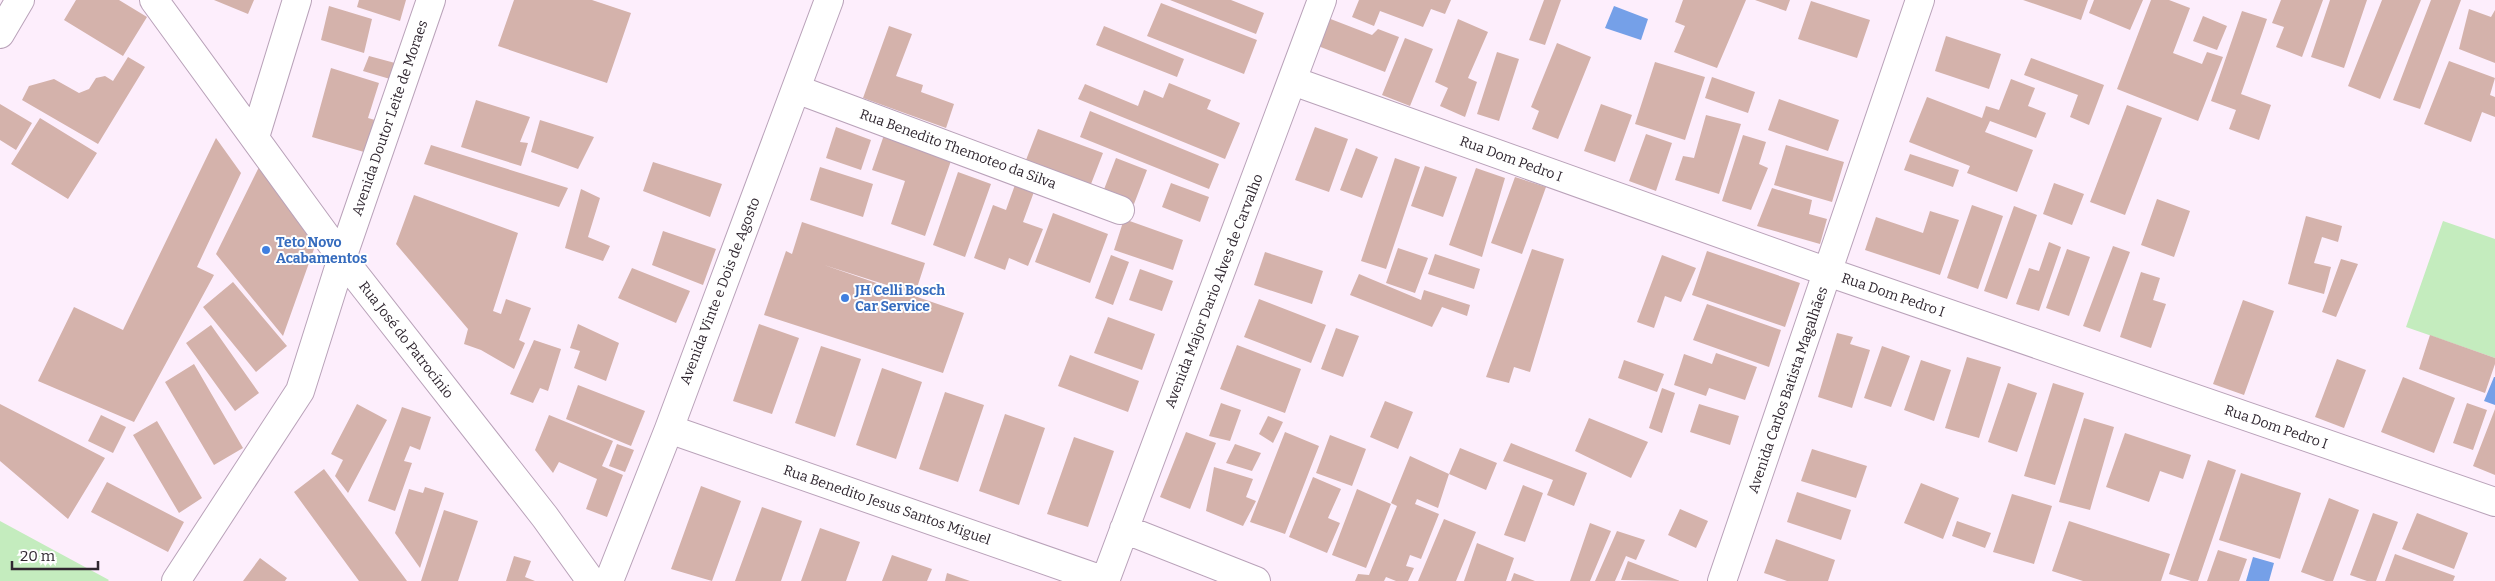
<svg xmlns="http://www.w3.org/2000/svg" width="2495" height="581" font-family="Bitter,serif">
  <rect width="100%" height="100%" fill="#fdeefc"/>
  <path fill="#c4ecbe" d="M2443,221L2495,239V358L2406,327Z
    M0,521L109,580L108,581H0Z"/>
  <path fill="#75a0e8" d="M1614,6L1648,19L1641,40L1605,28Z
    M2494,377H2495V405L2484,401Z
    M2253,557L2274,563L2269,581H2246Z"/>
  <path fill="#d4b2ab" d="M76,0H119L147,17L123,56L64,20Z
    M214,0H254L248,14Z
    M359,0H406L400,21L357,7Z
    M514,0H592L631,13L607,83L498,46Z
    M1170,0H1231L1264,13L1256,34Z
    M1359,0H1451L1445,14L1431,9L1423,27L1380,11L1374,26L1352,17Z
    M1544,0H1561L1545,45L1529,40Z
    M1683,0H1746L1717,68L1674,52L1685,26L1675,22Z
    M1755,0H1790L1786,11Z
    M2023,0H2088L2081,20Z
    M2094,0H2143L2130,30L2089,13Z
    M2151,0H2169L2190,8L2173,53L2202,64L2207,52L2223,57L2198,121L2117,89Z
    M2281,0H2323L2302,57L2276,47L2284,27L2272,23Z
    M2330,0H2367L2344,68L2311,57Z
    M2382,0H2421L2380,99L2348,86Z
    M2431,0H2461L2420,109L2393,100Z
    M1811,1L1870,20L1857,58L1798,39Z
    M1161,3L1257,40L1244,74L1147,36Z
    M329,6L372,19L364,53L321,40Z
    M2469,9L2491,17L2495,10V63L2459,49Z
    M2242,11L2267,19L2241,94L2271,105L2259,140L2229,129L2236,110L2211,101Z
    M2203,16L2227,26L2217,50L2193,41Z
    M1328,18L1372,35L1378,29L1399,37L1385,72L1318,46Z
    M1458,19L1488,32L1468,78L1477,82L1465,117L1440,106L1448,88L1435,82Z
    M889,26L912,34L896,76L923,85L921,92L954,104L946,128L863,98Z
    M1104,26L1184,59L1177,77L1096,45Z
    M1946,36L2001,54L1989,89L1935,71Z
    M1405,38L1433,49L1410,106L1382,95Z
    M1557,43L1591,57L1558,139L1532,129L1539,111L1531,107Z
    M1497,52L1519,59L1499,121L1477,114Z
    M369,56L395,63L390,79L363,71Z
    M128,57L145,67L98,144L22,100L29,86L54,79L79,93L89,89L96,78L105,76L113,81Z
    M2031,58L2104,85L2089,125L2070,117L2078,95L2024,75Z
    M2449,61L2495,78L2490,95L2495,97V117L2482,112L2471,142L2424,124Z
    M1655,62L1705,77L1685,140L1635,124Z
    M331,68L379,83L368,118L375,120L364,152L312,137Z
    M1712,77L1755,92L1748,113L1705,98Z
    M2011,79L2035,88L2028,106L2046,113L2036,138L1990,121L1985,132L2033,150L2017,192L1967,173L1970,166L1909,142L1927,97L1982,118L1986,106L1999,110Z
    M1169,83L1211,100L1207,109L1240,123L1225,159L1078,99L1085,84L1138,106L1144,90L1163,98Z
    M1779,99L1839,120L1828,151L1768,130Z
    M476,100L530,117L520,142L528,143L521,166L461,147Z
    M0,104L32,123L16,150L0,140Z
    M1601,104L1632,115L1615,162L1584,151Z
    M2127,105L2162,118L2125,215L2090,202Z
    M1090,111L1219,164L1209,189L1080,137Z
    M1706,115L1741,124L1719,194L1675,180L1683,156L1694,158Z
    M40,118L97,153L68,199L11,164Z
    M540,120L594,137L578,169L531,152Z
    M836,127L871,140L861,170L826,158Z
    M1315,127L1348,139L1329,192L1295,180Z
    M1038,129L1103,153L1091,184L1026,160Z
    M1646,134L1672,143L1656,191L1629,181Z
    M884,135L952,158L925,236L891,224L905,181L872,170Z
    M1743,135L1766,142L1759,164L1768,168L1751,210L1722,201Z
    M216,138L241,173L197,267L214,275L134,422L38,381L74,307L123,330Z
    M431,145L568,188L559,207L424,164Z
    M1786,145L1844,162L1832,202L1774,185Z
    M1356,148L1378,157L1362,198L1340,190Z
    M1910,154L1959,170L1953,187L1904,170Z
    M1116,158L1147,170L1134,204L1103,192Z
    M1395,158L1420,167L1386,269L1361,261Z
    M653,162L722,184L710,217L643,191Z
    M1425,166L1457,177L1443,217L1411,206Z
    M259,167L315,246L283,336L216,254Z
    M820,167L873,184L863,217L810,200Z
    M1476,168L1505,178L1482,257L1449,245Z
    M958,172L991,184L965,257L933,245Z
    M1515,177L1546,187L1522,254L1491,243Z
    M1016,182L1035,189L1023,222L1043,229L1028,266L1009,258L1005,270L974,258L993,205L1006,210Z
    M1171,183L1209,197L1200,222L1162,207Z
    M2054,183L2084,194L2072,225L2043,214Z
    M1772,188L1812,200L1809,214L1827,219L1820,244L1757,226Z
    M581,189L600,198L588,237L610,246L603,261L565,248Z
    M414,195L518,233L493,311L501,314L506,299L531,308L519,340L525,343L514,369L481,350L464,344L468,329L396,244Z
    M2157,199L2190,211L2174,257L2141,245Z
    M1972,205L2003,216L1978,289L1947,278Z
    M2014,206L2037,215L2007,299L1984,291Z
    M1930,211L1959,220L1940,275L1865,250L1876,217L1923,233Z
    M1053,213L1108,234L1090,283L1035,262Z
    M2306,216L2342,226L2338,242L2322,237L2314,263L2331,267L2324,294L2288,284Z
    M1124,219L1183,240L1173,270L1114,250Z
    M802,222L925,263L915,294L824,265L964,313L943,373L764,315L786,251L792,254Z
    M663,231L716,249L703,285L652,265Z
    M2049,242L2061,247L2039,311L2016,304L2029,268L2039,271Z
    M2113,246L2130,252L2100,332L2083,326Z
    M1398,248L1428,258L1415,293L1386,283Z
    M1532,249L1564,259L1530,372L1514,367L1509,383L1486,377Z
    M2067,249L2090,257L2069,316L2046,308Z
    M1707,251L1800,283L1785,327L1692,295Z
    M1265,252L1323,271L1312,304L1254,285Z
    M1435,254L1480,269L1474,289L1428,274Z
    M1111,255L1129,262L1113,305L1095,298Z
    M1662,255L1696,268L1681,302L1665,296L1654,328L1637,322Z
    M2341,259L2358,264L2336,317L2322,312Z
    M632,268L690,291L676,323L618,298Z
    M1140,269L1173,281L1162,311L1129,300Z
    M2141,272L2160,278L2153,300L2166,304L2151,348L2120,337Z
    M1359,274L1421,300L1424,290L1470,305L1467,316L1442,307L1432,327L1350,295Z
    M233,282L287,346L256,372L203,307Z
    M1259,299L1326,325L1311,363L1244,337Z
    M2243,300L2274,311L2244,395L2213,384Z
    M1707,304L1781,330L1769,367L1693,340Z
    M1108,317L1155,334L1142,370L1094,353Z
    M578,324L619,343L606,381L574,368L580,351L570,348Z
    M759,324L799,338L772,414L733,401Z
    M211,325L259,393L235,411L186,343Z
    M1336,328L1359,336L1343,377L1321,369Z
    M1837,333L1853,337L1850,344L1870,350L1852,408L1818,397Z
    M2430,335L2495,358V364L2485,393L2419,369Z
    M534,340L561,349L548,391L540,388L533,403L510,394Z
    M1237,345L1301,369L1285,413L1220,389Z
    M821,346L861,359L835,437L795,423Z
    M1882,346L1910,356L1891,407L1864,398Z
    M1716,353L1757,367L1745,400L1709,388L1706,396L1674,385L1684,354L1712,364Z
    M1070,355L1139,381L1128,412L1058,386Z
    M1967,357L2001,367L1979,438L1945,428Z
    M2337,359L2366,370L2344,428L2315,417Z
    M1624,360L1664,374L1657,392L1618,378Z
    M1921,360L1951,370L1934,421L1904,410Z
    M194,364L243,448L214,465L165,382Z
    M882,368L922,382L896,459L856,445Z
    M2403,377L2455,398L2434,453L2381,432Z
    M2008,383L2037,393L2017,452L1988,442Z
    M2053,383L2084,393L2055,485L2024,476Z
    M578,385L645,411L631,446L566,419Z
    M1662,388L1675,393L1662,433L1649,428Z
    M945,392L984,405L958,482L919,469Z
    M1385,401L1413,412L1398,449L1370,437Z
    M1221,403L1241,410L1230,441L1209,436Z
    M2467,403L2487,410L2473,450L2453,443Z
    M0,404L105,458L68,519L0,461Z
    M357,404L387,420L348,493L335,476L343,460L331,454Z
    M1699,404L1739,416L1730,445L1690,432Z
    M402,407L431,417L420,450L410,446L404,461L412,463L395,511L368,501Z
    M2495,409V475L2473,466Z
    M1005,414L1045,428L1019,505L979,491Z
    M101,415L126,427L113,453L88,441Z
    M549,415L613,441L602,466L623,475L607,517L586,509L597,479L559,462L553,473L535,450Z
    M1268,416L1283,422L1273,443L1259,434Z
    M1589,418L1648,442L1631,478L1575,451Z
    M2084,418L2114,427L2090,510L2059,502Z
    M157,421L202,498L179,513L133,435Z
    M1186,432L1216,443L1190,509L1160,497Z
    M1285,432L1319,446L1285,534L1250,522Z
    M2125,433L2191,455L2183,479L2160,471L2149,502L2106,487Z
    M1330,435L1366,449L1352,486L1316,473Z
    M1074,437L1114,451L1088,527L1047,514Z
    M1511,443L1587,473L1574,506L1547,495L1553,480L1503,461Z
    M617,444L634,450L625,472L609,466Z
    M1235,444L1261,453L1252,471L1226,463Z
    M1460,448L1497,463L1486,490L1449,474Z
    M1812,449L1867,466L1856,498L1801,481Z
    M1410,456L1449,474L1438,508L1417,499L1415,504L1439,514L1421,559L1410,555L1406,566L1414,568L1408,581H1396L1386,577L1384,581H1355L1358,574L1369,575L1397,506L1391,503Z
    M2208,460L2236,470L2198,581H2191L2169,574Z
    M1214,467L1253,479L1246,497L1256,501L1243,526L1206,511Z
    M324,469L407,581H359L294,492Z
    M2241,473L2301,493L2280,559L2219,540Z
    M1313,477L1341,489L1328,518L1340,523L1327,553L1289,537Z
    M107,482L184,522L168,552L91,512Z
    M1921,483L1959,498L1943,539L1904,523Z
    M1523,485L1543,493L1525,542L1504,535Z
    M701,486L741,501L712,581L671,569Z
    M425,487L444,493L420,568L395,533L409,489L423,493Z
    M1357,489L1391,504L1366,568L1332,555Z
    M1797,492L1851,510L1841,540L1787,522Z
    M2012,494L2052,506L2034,564L1993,552Z
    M2329,498L2359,510L2333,581H2326L2301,572Z
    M762,507L802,521L781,581H735Z
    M1680,509L1708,521L1696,548L1668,535Z
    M444,510L478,521L458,581H421Z
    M2373,513L2398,522L2376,581H2367L2350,575Z
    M2417,513L2468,533L2454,569L2402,549Z
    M1444,519L1476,532L1456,581H1418Z
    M1957,521L1991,533L1985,548L1952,536Z
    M2069,521L2170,554L2161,581H2083L2052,571Z
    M1590,523L1611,531L1590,581H1570Z
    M820,528L860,542L846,581H801Z
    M1617,531L1645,540L1636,560L1626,556L1615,581H1595Z
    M1776,539L1835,560L1828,581H1787L1764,573Z
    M1477,543L1514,558L1506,581H1464Z
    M2218,550L2247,559L2239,581H2207Z
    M2395,554L2455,576L2453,581H2385Z
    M892,555L932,569L927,581H882Z
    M514,556L531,561L525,577L535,581H506Z
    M260,558L287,578L285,581H243Z
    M1628,561L1680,581L1621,580Z
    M947,573L970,581H945Z
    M1514,573L1535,581H1511Z"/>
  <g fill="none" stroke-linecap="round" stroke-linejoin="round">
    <g stroke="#b9a2b9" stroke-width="30">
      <path id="minor" d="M154,0L342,258L545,517L591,581
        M0,34L20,0
        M1293,81L1828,272L2495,502
        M796,89L1120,210
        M255,137L297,0
        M669,429L1105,581
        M1124,529L1256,581
        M176,581L300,391L342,258L431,0
        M609,581L669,429L829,0
        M1105,581L1322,0
        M1722,581L1920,0"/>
    </g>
    <use href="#minor" stroke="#fff" stroke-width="28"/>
  </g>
  <g fill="#3f7fe0" stroke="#fff" stroke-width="2">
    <circle cx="266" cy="250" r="5"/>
    <circle cx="845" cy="298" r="5"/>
  </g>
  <g text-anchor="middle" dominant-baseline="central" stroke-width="4" stroke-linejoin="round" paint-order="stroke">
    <g font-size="14" fill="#302730" stroke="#fff">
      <text transform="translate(390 118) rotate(-71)">Avenida Doutor Leite de Moraes</text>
      <text transform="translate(958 149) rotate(20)">Rua Benedito Themoteo da Silva</text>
      <text transform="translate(1511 159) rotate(20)">Rua Dom Pedro I</text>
      <text transform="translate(720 291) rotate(-69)">Avenida Vinte e Dois de Agosto</text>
      <text transform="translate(1214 291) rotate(-69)">Avenida Major Dario Alves de Carvalho</text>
      <text transform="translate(1893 295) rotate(19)">Rua Dom Pedro I</text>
      <text transform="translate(406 340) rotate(52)">Rua José do Patrocínio</text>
      <text transform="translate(1788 390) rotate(-71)">Avenida Carlos Batista Magalhães</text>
      <text transform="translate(2276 427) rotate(19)">Rua Dom Pedro I</text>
      <text transform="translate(887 505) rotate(19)">Rua Benedito Jesus Santos Miguel</text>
    </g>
    <g font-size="14" font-weight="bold" fill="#366cbe" stroke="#fff" text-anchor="start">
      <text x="276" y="242">Teto Novo<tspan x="276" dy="16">Acabamentos</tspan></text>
      <text x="855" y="290">JH Celli Bosch<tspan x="855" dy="16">Car Service</tspan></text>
    </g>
  </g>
  <path d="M12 561v8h86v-8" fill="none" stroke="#302730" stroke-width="2.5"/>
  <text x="20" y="561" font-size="15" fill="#302730" stroke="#ffffff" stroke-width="4" paint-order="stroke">20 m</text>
</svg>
